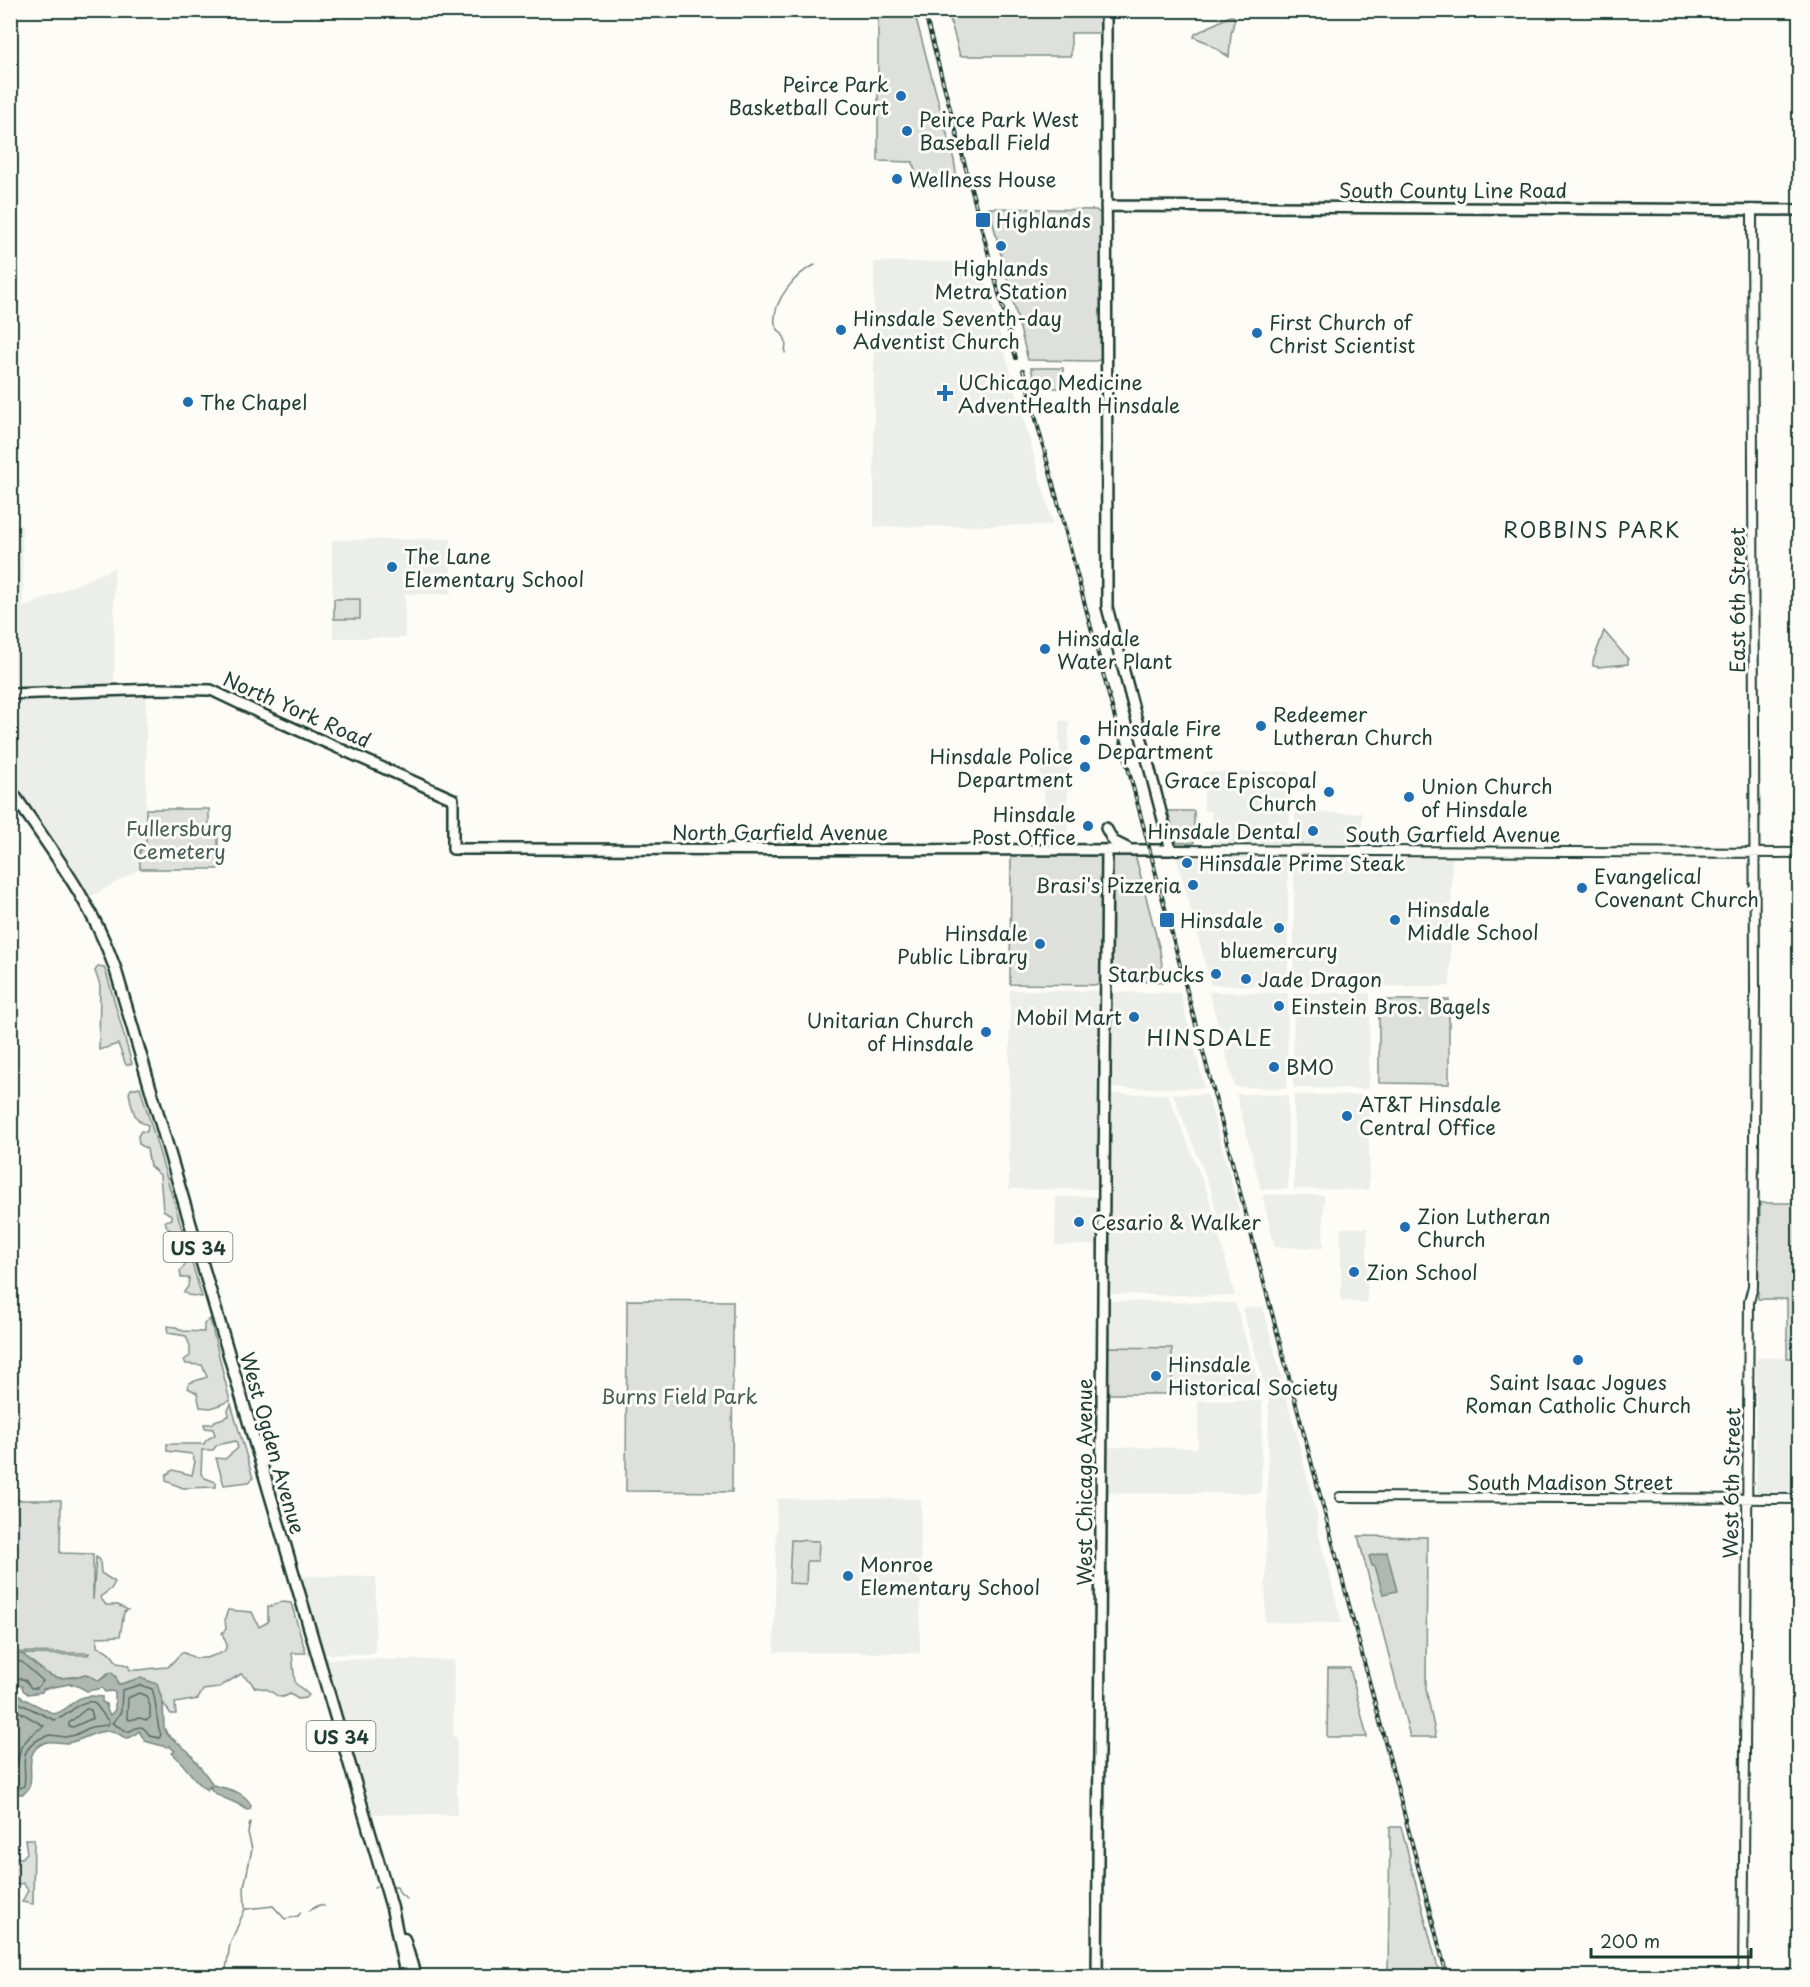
<svg xmlns="http://www.w3.org/2000/svg" width="1810" height="1987" font-family="'Playpen Sans',sans-serif">
  <rect width="100%" height="100%" fill="#fdfcf7"/>
  <filter id="ink" filterUnits="userSpaceOnUse"><feTurbulence type="fractalNoise" baseFrequency=".0167" numOctaves="2"/><feDisplacementMap in="SourceGraphic" scale="12" xChannelSelector="R" yChannelSelector="G"/><feConvolveMatrix kernelMatrix="1 2 1 2 8 2 1 2 1" color-interpolation-filters="sRGB"/></filter>
  <g filter="url(#ink)">
    <path fill="#eceee9" d="M874,262H980L1053,525L874,527Z
      M22,525L23,608L114,568V685L11,689V526Z
      M451,539V594H405V638H333L332,540Z
      M146,693V850H140V869L90,897L11,779L10,698Z
      M1059,721H1069L1067,845H1044V789L1040,770H1045V753H1060Z
      M1204,772H1289L1290,848H1213L1212,811H1204Z
      M1295,813H1362V850L1295,848Z
      M1294,852L1452,854L1450,986H1294Z
      M1176,854L1288,855V986L1211,985Z
      M1010,990L1103,991L1100,1189H1009Z
      M1108,992L1180,993L1205,1088H1107Z
      M1209,992L1288,993L1287,1088L1235,1087Z
      M1294,993H1370L1369,1089L1293,1088Z
      M1107,1094H1168L1209,1197L1235,1296L1106,1294Z
      M1173,1094L1208,1095L1239,1210L1218,1216L1211,1190Z
      M1236,1094L1288,1095V1189H1261Z
      M1294,1095H1369V1190L1294,1189Z
      M1262,1195H1324L1323,1248L1275,1247Z
      M1103,1196L1102,1245H1055L1056,1197Z
      M1341,1228H1367V1304L1341,1300Z
      M1106,1301L1235,1303L1262,1394H1172V1348L1106,1347Z
      M1263,1307L1317,1515L1318,1532L1342,1623L1265,1622L1269,1399L1242,1308Z
      M1756,1358H1799V1492H1756Z
      M1198,1401H1262L1261,1493H1105V1447L1198,1448Z
      M777,1499H921L920,1653L774,1652Z
      M303,1576L376,1577L375,1654H323Z
      M324,1659L454,1660L453,1737H457V1815L371,1814Z"/>
    <path fill="#dde0db" stroke="#7e8e88" stroke-width="1.5" d="M878,11H914L954,160L958,185H918L913,162L878,161Z
      M948,11H1100V33H1071V56H960Z
      M1232,15L1235,18L1231,34L1229,57L1206,42L1194,37L1195,34Z
      M989,208L1096,210L1102,215V355L1100,360L1095,361L1028,360Z
      M1031,368H1063L1064,388H1036Z
      M334,599H360V619H334Z
      M1604,631L1628,659V664L1598,667L1593,666V661Z
      M146,809H209V829H218V869H140V850L146,849Z
      M1168,811H1194V843H1177Z
      M1011,854L1104,855L1102,985L1010,984Z
      M1116,855H1133L1136,858L1160,951L1164,980L1162,983L1156,981L1116,983L1111,981V863L1113,857Z
      M98,966L104,967L107,975L132,1064L126,1065L118,1044L99,1050L100,985L95,971Z
      M1379,1000H1449V1084L1379,1083Z
      M140,1087L202,1297L188,1295L184,1292L188,1287L189,1278H181L180,1271L185,1265V1254L172,1240V1232L167,1227L165,1221L172,1219L171,1215L163,1210L160,1175L150,1166L147,1149L139,1144L138,1136L141,1131L147,1132L148,1125C133,1122 132,1106 129,1093L131,1089Z
      M1760,1203H1799V1358H1787V1299H1758Z
      M627,1300L733,1301L732,1492L626,1491Z
      M210,1319L230,1401L211,1408L200,1407L197,1393L188,1388L189,1383L207,1377L202,1365L186,1364L184,1360L190,1356V1346L186,1336L168,1333L167,1326L176,1327L183,1331L204,1332V1324Z
      M1106,1347L1172,1348V1394H1106Z
      M231,1404L253,1478L249,1482L224,1485L216,1458L225,1459L238,1448L236,1441L217,1445L213,1450H202L201,1474L205,1478L216,1482V1487L183,1488L166,1481V1475L173,1470L192,1475L195,1462L192,1454L167,1451V1444H204L206,1440L215,1435L213,1429L205,1428L204,1424H212L215,1421L229,1416L228,1410Z
      M11,1500H61L60,1553L93,1554V1600L96,1557L100,1560L101,1573L115,1582L111,1589L100,1597L106,1605H118L128,1610L124,1612L120,1636L97,1637V1647C107,1649 112,1654 117,1663L128,1665L130,1670C143,1671 155,1667 168,1667L182,1652L195,1658H206L224,1652L227,1645L222,1633L226,1629L225,1618L228,1610L252,1612L259,1627L268,1622V1607L282,1602L291,1603L306,1653H292L295,1683L309,1695L306,1698L298,1699L290,1694C277,1702 276,1692 266,1689C262,1688 258,1688 254,1687L251,1682L241,1674L218,1688L203,1690L198,1699L175,1703L176,1714H171L163,1703L156,1684L140,1678L118,1685L108,1673L99,1681L86,1674C50,1684 49,1674 22,1654L88,1655L89,1653L11,1652Z
      M1358,1536L1427,1537L1426,1689L1436,1737H1410Z
      M791,1540L819,1541L818,1561H807L806,1584L789,1583Z
      M1328,1668H1350L1367,1737H1327Z
      M1390,1827H1401L1440,1976H1388Z
      M25,1839H34L33,1904L22,1902L28,1890L23,1883L11,1886V1857L22,1858L27,1853Z"/>
    <path fill="#aeb8b1" stroke="#75877f" stroke-width="1.5" d="M1387,1552L1397,1591L1383,1594L1375,1566H1372L1369,1556Z
      M22,1654C49,1674 50,1684 86,1674L99,1681L111,1672L116,1677L118,1685L140,1678L157,1684L163,1703L164,1727L167,1734L189,1752L212,1783L207,1790C196,1784 183,1762 172,1753L175,1751L169,1746L166,1747L145,1741L139,1731C136,1734 132,1738 127,1738C122,1738 117,1731 111,1731C94,1730 83,1741 67,1743C59,1743 51,1740 44,1743C18,1754 41,1783 23,1794H18L11,1785V1686L24,1699L54,1714C76,1708 71,1692 102,1697V1702L106,1704L107,1710L110,1715L115,1710V1693L112,1691L105,1692L102,1688L87,1691L76,1685L70,1684L43,1689L42,1692L28,1694L23,1690L22,1686L11,1682V1655Z
      M213,1785C227,1789 244,1791 251,1805L250,1809L247,1810C235,1799 219,1800 210,1788Z"/>
    <g fill="none" stroke-linecap="round" stroke-linejoin="round">
      <path stroke="#586e66" stroke-width="1.5" d="M10,1661L22,1662L43,1681L37,1688H31L25,1680L10,1676
        M140,1685L152,1689C158,1706 155,1720 161,1735L159,1738L150,1736C142,1723 139,1726 128,1732L112,1723L121,1712L122,1690Z
        M139,1693L146,1696L150,1706V1718L147,1720L139,1718L129,1720L127,1717L128,1698Z
        M10,1695L21,1704L54,1720C70,1717 77,1699 94,1702L109,1722L107,1725L91,1727L75,1735L65,1737L50,1735L41,1738C15,1753 28,1765 24,1786L20,1788L15,1783L10,1782
        M10,1706L44,1726L31,1735L21,1747L15,1773L10,1775
        M86,1709L91,1710L93,1718L73,1727H69V1723Z"/>
      <path stroke="#75877f" stroke-width="1.5" d="M785,353C785,348 787,344 785,339C783,333 776,329 775,324C772,301 796,273 815,265
        M394,1887H397L400,1894L407,1899
        M374,1888L378,1886
        M246,1909L273,1906L285,1919L298,1916L301,1912
        M309,1911L319,1905L324,1906
        M225,1976L230,1944L245,1909L244,1887L252,1849L248,1833L250,1822"/>
      <g stroke="#1f3d34" stroke-width="12">
        <path id="tertiary" d="M1171,850L1800,853
          M1340,1497L1800,1499
          M1743,1976L1749,1302L1753,1286L1755,991L1752,209"/>
      </g>
      <g stroke="#1f3d34" stroke-width="14">
        <path id="secondary" d="M1106,206L1800,210
          M10,694L159,689L211,690L255,711L453,799V849L1171,850L1107,607L1106,10
          M1106,828L1113,841L1127,848
          M1097,1976L1107,850"/>
      </g>
      <g stroke="#1f3d34" stroke-width="15">
        <path id="primary" d="M10,789C51,850 90,898 115,968L392,1908L406,1976
          M404,1939L415,1976"/>
      </g>
      <use href="#tertiary" stroke="#fdfcf7" stroke-width="8"/>
      <use href="#secondary" stroke="#fdfcf7" stroke-width="9"/>
      <use href="#primary" stroke="#fdfcf7" stroke-width="10"/>
      <g stroke="#1f3d34" stroke-width="4">
        <path id="rail" d="M924,10L1016,358
          M1023,370L1447,1976"/>
      </g>
      <use href="#rail" stroke="#fdfcf7" stroke-width="1.5" stroke-dasharray="4.5" stroke-linecap="butt"/>
    </g>
  </g>
  <g fill="#1f6fb2" stroke="#fdfcf7" stroke-width="2">
    <circle cx="901" cy="96" r="6"/>
    <circle cx="907" cy="131" r="6"/>
    <circle cx="897" cy="179" r="6"/>
    <rect x="975" y="212" width="16" height="16" rx="3"/>
    <circle cx="1001" cy="246" r="6"/>
    <circle cx="841" cy="330" r="6"/>
    <circle cx="1257" cy="333" r="6"/>
    <path d="M942 384h6v6h6v6h-6v6h-6v-6h-6v-6h6z"/>
    <circle cx="188" cy="402" r="6"/>
    <circle cx="392" cy="567" r="6"/>
    <circle cx="1045" cy="649" r="6"/>
    <circle cx="1261" cy="726" r="6"/>
    <circle cx="1085" cy="740" r="6"/>
    <circle cx="1085" cy="767" r="6"/>
    <circle cx="1329" cy="792" r="6"/>
    <circle cx="1409" cy="797" r="6"/>
    <circle cx="1088" cy="826" r="6"/>
    <circle cx="1313" cy="831" r="6"/>
    <circle cx="1187" cy="863" r="6"/>
    <circle cx="1193" cy="885" r="6"/>
    <circle cx="1582" cy="888" r="6"/>
    <rect x="1159" y="912" width="16" height="16" rx="3"/>
    <circle cx="1395" cy="920" r="6"/>
    <circle cx="1279" cy="928" r="6"/>
    <circle cx="1040" cy="944" r="6"/>
    <circle cx="1216" cy="974" r="6"/>
    <circle cx="1246" cy="979" r="6"/>
    <circle cx="1279" cy="1006" r="6"/>
    <circle cx="1134" cy="1017" r="6"/>
    <circle cx="986" cy="1032" r="6"/>
    <circle cx="1274" cy="1067" r="6"/>
    <circle cx="1347" cy="1116" r="6"/>
    <circle cx="1079" cy="1222" r="6"/>
    <circle cx="1405" cy="1227" r="6"/>
    <circle cx="1354" cy="1272" r="6"/>
    <circle cx="1578" cy="1360" r="6"/>
    <circle cx="1156" cy="1376" r="6"/>
    <circle cx="848" cy="1576" r="6"/>
  </g>
  <g text-anchor="middle" dominant-baseline="central" stroke-width="6" stroke-linejoin="round" paint-order="stroke">
    <g fill="#fdfcf7" stroke="#62766e" stroke-width="1.5">
      <rect x="163.5" y="1232" width="69" height="30" rx="4.5"/>
      <rect x="306.5" y="1721" width="69" height="30" rx="4.5"/>
    </g>
    <g font-size="18" font-weight="bold" fill="#1f3d34">
      <text x="198" y="1247">US 34</text>
      <text x="341" y="1736">US 34</text>
    </g>
    <g font-size="20" fill="#1f3d34" stroke="#fdfcf7" text-anchor="start">
      <text x="889" y="84" text-anchor="end">Peirce Park<tspan x="889" dy="23">Basketball Court</tspan></text>
      <text x="919" y="119">Peirce Park West<tspan x="919" dy="23">Baseball Field</tspan></text>
      <text x="909" y="179">Wellness House</text>
      <text x="996" y="220">Highlands</text>
      <text x="1001" y="268" text-anchor="middle">Highlands<tspan x="1001" dy="23">Metra Station</tspan></text>
      <text x="853" y="318">Hinsdale Seventh-day<tspan x="853" dy="23">Adventist Church</tspan></text>
      <text x="1269" y="322">First Church of<tspan x="1269" dy="23">Christ Scientist</tspan></text>
      <text x="958" y="382">UChicago Medicine<tspan x="958" dy="23">AdventHealth Hinsdale</tspan></text>
      <text x="200" y="402">The Chapel</text>
      <text x="404" y="556">The Lane<tspan x="404" dy="23">Elementary School</tspan></text>
      <text x="1057" y="638">Hinsdale<tspan x="1057" dy="23">Water Plant</tspan></text>
      <text x="1273" y="714">Redeemer<tspan x="1273" dy="23">Lutheran Church</tspan></text>
      <text x="1097" y="728">Hinsdale Fire<tspan x="1097" dy="23">Department</tspan></text>
      <text x="1073" y="756" text-anchor="end">Hinsdale Police<tspan x="1073" dy="23">Department</tspan></text>
      <text x="1317" y="780" text-anchor="end">Grace Episcopal<tspan x="1317" dy="23">Church</tspan></text>
      <text x="1421" y="786">Union Church<tspan x="1421" dy="23">of Hinsdale</tspan></text>
      <text x="1076" y="814" text-anchor="end">Hinsdale<tspan x="1076" dy="23">Post Office</tspan></text>
      <text x="1301" y="831" text-anchor="end">Hinsdale Dental</text>
      <text x="1199" y="863">Hinsdale Prime Steak</text>
      <text x="1594" y="876">Evangelical<tspan x="1594" dy="23">Covenant Church</tspan></text>
      <text x="1181" y="885" text-anchor="end">Brasi's Pizzeria</text>
      <text x="1407" y="909">Hinsdale<tspan x="1407" dy="23">Middle School</tspan></text>
      <text x="1180" y="920">Hinsdale</text>
      <text x="1028" y="933" text-anchor="end">Hinsdale<tspan x="1028" dy="23">Public Library</tspan></text>
      <text x="1279" y="950" text-anchor="middle">bluemercury</text>
      <text x="1204" y="974" text-anchor="end">Starbucks</text>
      <text x="1258" y="979">Jade Dragon</text>
      <text x="1291" y="1006">Einstein Bros. Bagels</text>
      <text x="1122" y="1017" text-anchor="end">Mobil Mart</text>
      <text x="974" y="1020" text-anchor="end">Unitarian Church<tspan x="974" dy="23">of Hinsdale</tspan></text>
      <text x="1286" y="1067">BMO</text>
      <text x="1359" y="1104">AT&amp;T Hinsdale<tspan x="1359" dy="23">Central Office</tspan></text>
      <text x="1417" y="1216">Zion Lutheran<tspan x="1417" dy="23">Church</tspan></text>
      <text x="1091" y="1222">Cesario &amp; Walker</text>
      <text x="1366" y="1272">Zion School</text>
      <text x="1168" y="1364">Hinsdale<tspan x="1168" dy="23">Historical Society</tspan></text>
      <text x="1578" y="1382" text-anchor="middle">Saint Isaac Jogues<tspan x="1578" dy="23">Roman Catholic Church</tspan></text>
      <text x="860" y="1564">Monroe<tspan x="860" dy="23">Elementary School</tspan></text>
    </g>
    <g font-size="20" fill="#1f3d34" stroke="#fdfcf7">
      <text x="1453" y="190">South County Line Road</text>
      <text transform="translate(1737 600) rotate(-90)">East 6th Street</text>
      <text transform="translate(297 709) rotate(24)">North York Road</text>
      <text x="780" y="832">North Garfield Avenue</text>
      <text x="1453" y="834">South Garfield Avenue</text>
      <text transform="translate(273 1443) rotate(74)">West Ogden Avenue</text>
      <text transform="translate(1084 1482) rotate(-90)">West Chicago Avenue</text>
      <text x="1570" y="1482">South Madison Street</text>
      <text transform="translate(1731 1483) rotate(-89)">West 6th Street</text>
    </g>
    <g font-size="20" fill="#455e55" stroke="#fdfcf7">
      <text x="179" y="828">Fullersburg<tspan x="179" dy="23">Cemetery</tspan></text>
      <text x="679" y="1396">Burns Field Park</text>
    </g>
    <g font-size="21" letter-spacing="1.5" fill="#1f3d34" stroke="#fdfcf7">
      <text x="1592" y="529">ROBBINS PARK</text>
    </g>
    <g font-size="22" letter-spacing="1.5" fill="#1f3d34" stroke="#fdfcf7">
      <text x="1210" y="1036">HINSDALE</text>
    </g>
  </g>
  <rect width="1810" height="1987" fill="none" stroke="#fdfcf7" stroke-width="36"/>
  <rect x="18" y="18" width="1774" height="1951" fill="none" stroke="#1f3d34" stroke-width="2" filter="url(#ink)"/>
  <path d="M1591 1948v9h160v-9" fill="none" stroke="#1f3d34" stroke-width="3"/>
  <text x="1600" y="1948" font-size="18" fill="#1f3d34" stroke="#fdfcf7" stroke-width="4.5" paint-order="stroke">200 m</text>
</svg>
